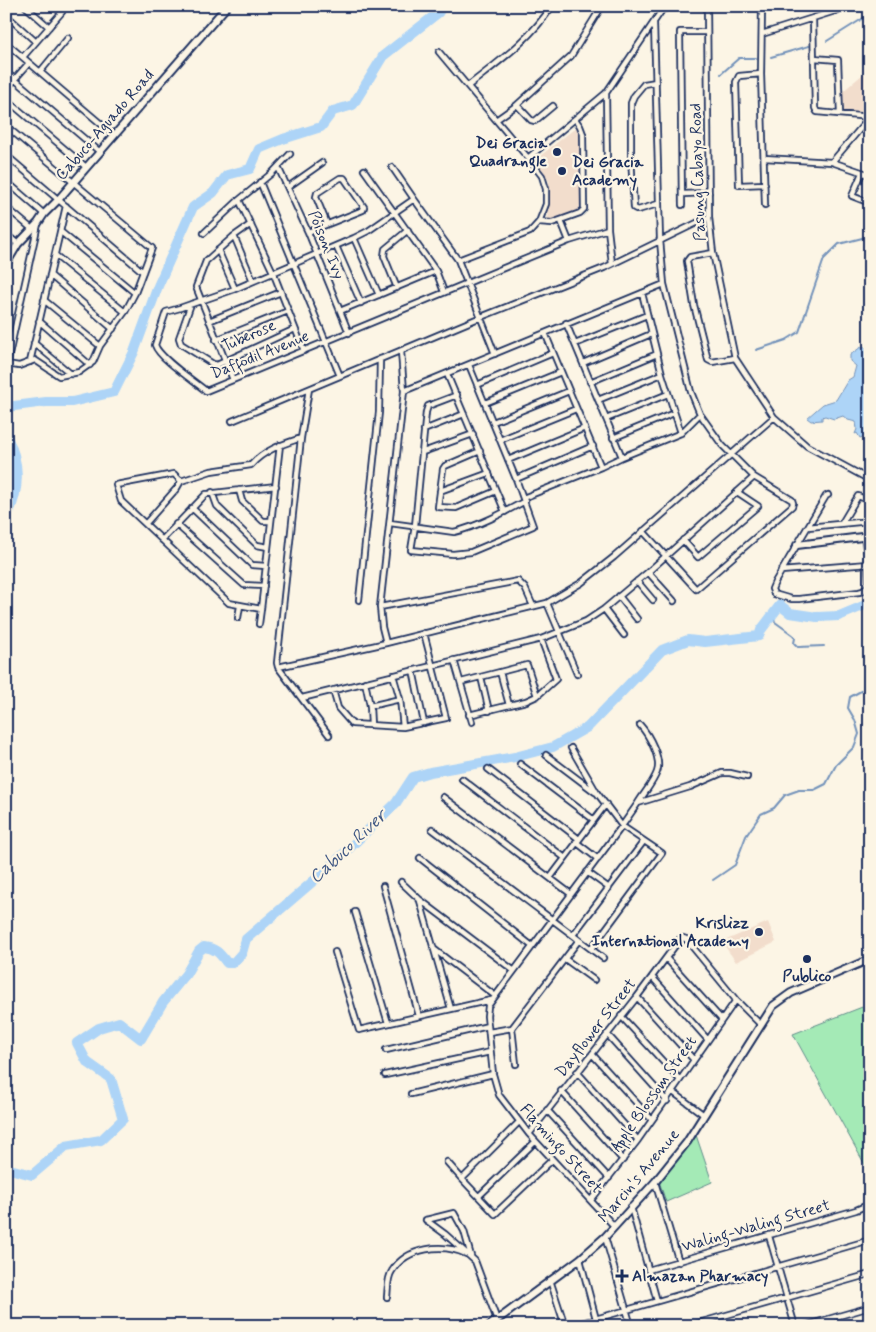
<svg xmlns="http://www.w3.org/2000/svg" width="876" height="1332" font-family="Mynerve,sans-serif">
  <rect width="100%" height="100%" fill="#fcf5e5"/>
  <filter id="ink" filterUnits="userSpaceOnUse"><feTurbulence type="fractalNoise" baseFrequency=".02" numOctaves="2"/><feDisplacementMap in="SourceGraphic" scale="10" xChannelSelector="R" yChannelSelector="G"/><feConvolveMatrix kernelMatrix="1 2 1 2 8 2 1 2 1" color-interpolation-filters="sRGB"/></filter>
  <g filter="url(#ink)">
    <path fill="#f2ddcc" d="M870,68V113L842,112L841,93Z
      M578,126L580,135L584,212L548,223L549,181L535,160Z
      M768,922L776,942L736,962L722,942Z"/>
    <path fill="#a4eab6" stroke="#608c8a" d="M870,1004V1174L793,1034Z
      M696,1135L712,1182L666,1202L659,1181Z"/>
    <path fill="#add4f7" stroke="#7392ba" d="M861,347H865L868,352L865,384L867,396L870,403V442L866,436L860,438L857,433L855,434L857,429L856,422L848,420L843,416L834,419L825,416L822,417V420L811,421L807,418L823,404L836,400L848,380L853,377L856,366L850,361V355Z"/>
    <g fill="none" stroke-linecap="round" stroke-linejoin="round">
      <path stroke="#7392ba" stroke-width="2" d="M827,41L870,14
        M771,57L809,46
        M721,74L739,58H756
        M756,350L786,340L799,332L824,259L839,244L870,236
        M777,609L774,618L775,622L793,635L795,638L794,643L798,647L824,646
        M713,880L735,865L746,836L761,814L774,808L785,795L799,790H814L826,784L836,765L854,747L859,734L855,720L848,708L850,697L870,686"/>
      <path stroke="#add4f7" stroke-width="10" d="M6,407L46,402H72L114,392L134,352L158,286L193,207L213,193L227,175L250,169L259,149L283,139L321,127L333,111L353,105L383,56L439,12V6
        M6,436C21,462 20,492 6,518
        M6,1168L32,1175L66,1146L101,1140L123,1119L111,1079L87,1062L77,1043L99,1028L119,1022L141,1039L163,1002L186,974L199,951L204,947C216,948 220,954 227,963H233L242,953L246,939L332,865L396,803L413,777L430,772L515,757L553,747L588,727L662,650L688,640L705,642L759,636L761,630L780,605L790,613L817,617L839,616L870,603"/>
      <g stroke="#1b2f5e" stroke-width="8">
        <path id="street" d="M25,6L49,27
          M707,6L709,217L713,253L735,358L774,417L807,446L870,480
          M762,6L761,74L765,205
          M6,9L10,6
          M6,15L36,42
          M813,18L815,108L817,112L870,117
          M762,34L851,6
          M6,43L114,135
          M439,52L528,158L542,176L546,189V204L539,222L530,232L458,260
          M23,57L62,12L55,6
          M814,58L838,60L840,114
          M6,72L100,152
          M40,72L68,38
          M761,74L739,76L736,82L739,185L765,184
          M656,82L644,84L634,96L631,103V157L634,208L638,210L658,204
          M468,86C498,62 530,40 552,6
          M6,89L29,63
          M606,93L608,229L612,264
          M6,99L86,167
          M517,105L531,120L535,121L553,106
          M496,120L517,105L571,56L602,6
          M6,126L152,248L135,293L125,312L100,346L93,362L79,372L59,376L35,360L19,366L7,364L38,224
          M6,155L143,272
          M528,158L606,93L662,10L671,6
          M764,158L832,162L870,175
          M832,162L870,117
          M278,167L308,232L349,333
          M392,167L414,199
          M364,170L436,271L444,292
          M862,173L852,196L870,203
          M6,181L44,214
          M260,182L340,376
          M288,187L322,163
          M683,194L709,193
          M239,200L273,272L304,351
          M682,205L680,32H707
          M6,207L32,229
          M561,221L569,241
          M539,222L552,223L580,213L584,209L583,134L580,126L575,119
          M61,232L135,293
          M308,232L363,210L364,207L344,178H340L317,193L316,197L327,224
          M204,233L239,200L272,173L290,154
          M6,234L18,244
          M234,236L253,281
          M354,238L379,295
          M336,246L361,303
          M218,250L235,289
          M713,253L690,257L687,261L694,305L708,360L712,362L735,358
          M55,255L125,312
          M50,275L113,329
          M397,288L384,256L385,249L408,230
          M642,293L662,374L681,433
          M44,300L100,346
          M191,304L179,338L181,344L213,364L217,365L295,329
          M340,311L436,271
          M39,321L90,365
          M209,321L281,292
          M566,323L622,457
          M545,333L601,467
          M216,340L288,311
          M34,343L71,374
          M575,344L647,315
          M495,354L458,260L414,199L368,231L354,238L235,289L180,308L166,312L155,345C159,358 194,381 206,391L569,241L608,229
          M30,362L66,206
          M583,363L651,334
          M447,374L505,512
          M233,380L196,287L206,261L234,236L251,224
          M590,382L657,354
          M477,385L553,353
          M309,389L301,438L277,663L278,667L329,735
          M404,391L664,284
          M457,395L428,406L426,412L415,526L411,550L453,554L471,552L533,526L516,479L469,365
          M598,400L662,374
          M485,403L561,372
          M606,419L668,394
          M232,421L481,317L604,268L709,217
          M493,422L569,391
          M424,430L464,414
          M613,438L674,413
          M500,440L576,409
          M480,451L445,466L443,469L438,507L456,508L496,491
          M423,452L473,434
          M508,460L585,428
          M516,479L593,446
          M181,481L174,474L116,485L121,501L229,603L261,609L280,445
          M239,490L242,501L263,521H271
          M440,491L489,473
          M212,492L217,506L257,545L268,547
          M828,495L826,496L775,582L772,589L774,594L791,599H799L859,592L863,591L869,585
          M523,498L601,467L622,457L681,433L700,414
          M192,508L252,565L266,566
          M146,523L177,488L181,481L211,471L251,465C264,450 283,444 301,438
          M390,523L454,532C479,526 503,513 525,501
          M842,523L858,496L870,501
          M176,524L244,585L264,586
          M808,527L870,521
          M643,531L696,589L792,506L793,503L792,500L754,477L722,445L700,414L691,392L664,284L660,240L654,23
          M864,536L868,560L869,585
          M162,540L206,494L276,486
          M683,540L698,557L758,506L737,492
          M781,571L868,564
          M648,572L674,601
          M637,581L653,600
          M619,596L637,619
          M359,600L379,412L380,359
          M547,603L577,674
          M380,607L518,581L525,588L533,606
          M604,609L624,635
          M238,618L240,606
          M259,624L261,609
          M386,643L382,627L380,607L404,391L401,351
          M454,660L472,722
          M278,667L386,643L547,603L581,583L614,557L774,417
          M413,670L424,723
          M500,672L509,705
          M393,675L400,699L403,727
          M481,677L489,711
          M365,682L370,706L371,725
          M461,682L527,665L537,696
          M333,690L338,708L352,724L403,727L446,718L424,633
          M302,698L541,639L586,621L604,609L648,572L754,477
          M370,706L400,699
          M469,715L526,701L537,696L556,679L541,639
          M571,748L597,793L622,826L662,853L591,949
          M546,755L595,792
          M520,764L594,820
          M488,769L579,839
          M462,779L565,858
          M443,797L571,894
          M638,803C644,793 653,783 657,772C662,759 649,735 640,725
          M432,829L603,958
          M576,842L598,859
          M420,858L532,946
          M587,872L609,888
          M550,878L606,804
          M401,882L419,899L513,970
          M383,886L419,1016
          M420,901L451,1009
          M355,912L388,1023
          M573,935L644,841
          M435,950L494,995
          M335,952L359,1030L491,1000
          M666,958L722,1020
          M565,959L594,980
          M652,977L708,1040
          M637,997L694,1060
          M621,1016L680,1080
          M512,1028L516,1064
          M489,1032L512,1028L579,940
          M607,1034L667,1101
          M386,1050L488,1026
          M592,1054L652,1120
          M577,1072L638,1140
          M385,1075L490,1052
          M561,1091L623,1160
          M673,1092L704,1115
          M411,1094L493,1074
          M547,1110L609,1178
          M519,1122L462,1179L495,1214L552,1160
          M529,1134L637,997L680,939L683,938L686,939L736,1000L761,1025
          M447,1162L462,1179
          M655,1182L679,1262
          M479,1196L535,1142
          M591,1200L638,1140L736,1000
          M631,1207L657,1301
          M426,1220L445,1234L475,1261L497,1320
          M426,1220L454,1213L464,1231L471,1256
          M614,1226L529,1134L499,1095L493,1074L487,1016L488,1006L622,826L638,803L690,787L722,773H730L747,777
          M769,1236L795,1326
          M605,1237L631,1326
          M580,1259L596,1319
          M648,1270L856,1210L870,1204
          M550,1280L565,1326
          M387,1297C388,1289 387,1278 392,1271C407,1247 443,1243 466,1254
          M571,1326L870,1240
          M688,1326L870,1274
          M804,1326L870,1307
          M860,1326L870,1319"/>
      </g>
      <g stroke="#1b2f5e" stroke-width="10">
        <path id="secondary" d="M6,264L18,244L38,223L44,214L58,200L227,6
          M797,545L870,536
          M489,1326L580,1259L605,1237L655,1182L687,1142L773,1006L791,993L870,959"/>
      </g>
      <use href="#street" stroke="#fcf5e5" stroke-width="4.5"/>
      <use href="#secondary" stroke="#fcf5e5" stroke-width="6"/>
    </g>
  </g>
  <g fill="#1b2f5e" stroke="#fcf5e5" stroke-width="2">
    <circle cx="557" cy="152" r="5"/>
    <circle cx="562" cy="171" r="5"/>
    <circle cx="759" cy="932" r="5"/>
    <circle cx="807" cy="959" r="5"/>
    <path d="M619.5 1268.5h5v5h5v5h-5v5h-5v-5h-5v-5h5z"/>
  </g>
  <g text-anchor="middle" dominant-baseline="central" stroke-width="4.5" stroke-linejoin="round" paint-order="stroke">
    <g font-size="16" fill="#1b2f5e" stroke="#fcf5e5">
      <text transform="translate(105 125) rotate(-49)">Cabuco-Aguado Road</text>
      <text transform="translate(698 172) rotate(-92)">Pasung Cabayo Road</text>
      <text transform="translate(326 245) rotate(68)">Poison Ivy</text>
      <text transform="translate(249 336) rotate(-24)">Tuberose</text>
      <text transform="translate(260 355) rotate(-22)">Daffodil Avenue</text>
      <text transform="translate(596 1028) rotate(-52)">Dayflower Street</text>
      <text transform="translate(654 1094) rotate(-55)">Apple Blossom Street</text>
      <text transform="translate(561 1149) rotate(48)">Flamingo Street</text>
      <text transform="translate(639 1176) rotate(-50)">Marcin's Avenue</text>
      <text transform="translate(756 1226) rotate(-16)">Waling-Waling Street</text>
    </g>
    <g font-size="16" font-weight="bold" fill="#1b2f5e" stroke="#fcf5e5" text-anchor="end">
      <text x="547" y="143">Dei Gracia<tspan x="547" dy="18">Quadrangle</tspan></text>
      <text x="572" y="162" text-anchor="start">Dei Gracia<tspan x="572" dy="18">Academy</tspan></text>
      <text x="749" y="923">Krislizz<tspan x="749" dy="18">International Academy</tspan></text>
      <text x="807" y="976" text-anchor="middle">Publico</text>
      <text x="632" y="1276" text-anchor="start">Almazan Pharmacy</text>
    </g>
    <g font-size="18" font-style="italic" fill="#405884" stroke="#fcf5e5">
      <text transform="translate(348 847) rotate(-43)">Cabuco River</text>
    </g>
  </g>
  <rect width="876" height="1332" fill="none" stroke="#fcf5e5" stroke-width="25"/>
  <rect x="12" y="12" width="851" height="1307" fill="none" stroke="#1b2f5e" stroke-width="2" filter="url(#ink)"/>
</svg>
